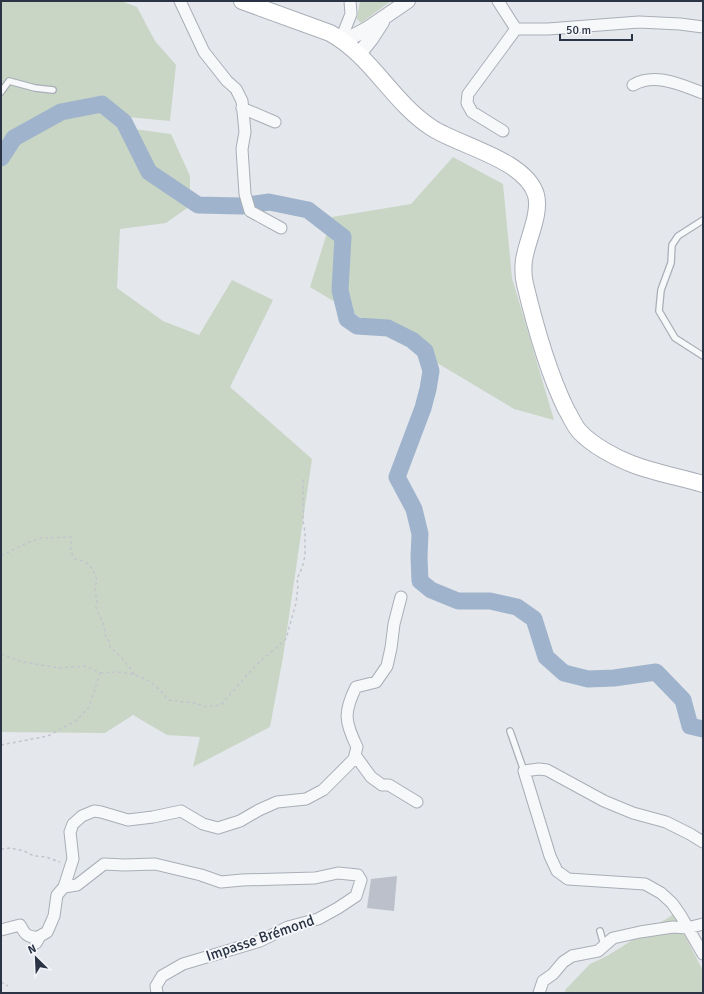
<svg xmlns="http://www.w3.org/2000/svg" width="704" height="994" font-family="Signika,sans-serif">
  <rect width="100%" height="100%" fill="#e4e7ec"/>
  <path fill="#c9d6c5" d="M1,1H121L137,7L155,41L176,65L170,121L127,117L106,101L58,109L7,140L1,149Z
    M360,1H391L361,23L357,19Z
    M101,111L126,128L171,134L190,176V206L166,223L120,229L117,288L163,321L199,335L232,280L273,300L230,387L312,459L283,657L270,727L193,767L200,737L167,735L133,715L105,733L1,732V166L18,141L62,117Z
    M453,157L503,184L512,278L554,420L514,409L310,287L332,217L411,204Z
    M674,914L703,971V993H566L565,990L590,964L607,956Z"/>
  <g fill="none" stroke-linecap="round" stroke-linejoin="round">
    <path stroke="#9fb4cc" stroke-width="17" d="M1,158L14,138L61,112L102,104L124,122L149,172L198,205L241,206L269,202L308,210L343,237L340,290L347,319L357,326L388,328L412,340L425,351L431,371L428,389L423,408L397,477L414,509L420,534L419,557L420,581L431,590L458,601H490L517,607L534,619L546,657L564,673L588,679L614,678L656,672L683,700L690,726L703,729"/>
  </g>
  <path fill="#bbc0ca" d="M397,876L394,911L367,908L371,879Z"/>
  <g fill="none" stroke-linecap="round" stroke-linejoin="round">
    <g stroke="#a9aeb7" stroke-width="8">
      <path id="service" d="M1,92L9,81L35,88L53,90
        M703,220L678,236L672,245L671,263L661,290L659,311L675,338L703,356
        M510,731L524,771
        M600,931L604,945"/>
    </g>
    <g stroke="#a9aeb7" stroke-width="13">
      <path id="minor" d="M180,1L204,52L227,81L236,89L242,101L245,132L242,149L245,194L250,211L281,228
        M498,1L516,29H548L639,22L680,24L703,27
        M341,39L351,14L350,1
        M633,85C655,72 681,85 703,93
        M242,108L275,122
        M503,131L472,112L467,103L468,94L516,29
        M355,755L371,777L382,785H389L417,802
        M703,842L690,834L666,822L633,813L604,801L547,770L539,769L524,771L550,856L557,871L568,879L645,884L661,893L672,903L681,916L703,954
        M64,887L77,885L104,864L124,865L155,864L201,875L221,882L242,880L315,878L338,873L358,875L361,880L356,896L338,908L318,919L288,927L260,941L183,964L162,976L156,986L157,993
        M1,930L20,925C24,932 26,937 35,937L36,943L40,936L47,932L51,923L54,916L57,895L64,887L73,859L70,832L73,824L82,816L94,811L101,812L128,820L153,817L181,811L203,824L218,828L240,821L259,810L277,802L306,799L323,790L354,759L357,747C345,722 343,713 356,687L376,682L387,666L391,648L394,624L401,597
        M539,993L543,981L553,974L563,962L572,956L598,951L613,938L640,932L673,927L687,928L703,924"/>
    </g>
    <g stroke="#a9aeb7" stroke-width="16">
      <path id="tertiary" d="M344,41L367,29L408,1
        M359,54L371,39L382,22"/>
    </g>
    <g stroke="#a9aeb7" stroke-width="18">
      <path id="secondary" d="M242,1L330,33C372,56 392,102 432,128C460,146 526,160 536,195C541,214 527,240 524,260C523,268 523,276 525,284C535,326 547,370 566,409C571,417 574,426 580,432C592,445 616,458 632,464C655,473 680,477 703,484"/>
    </g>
    <path stroke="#c2c5cb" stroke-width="1.5" stroke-dasharray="3 3" stroke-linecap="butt" d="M1,556L29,542L42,538L71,537V552L75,559C90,562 92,567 97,580L95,588L97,601L96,608L104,626L106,638L109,641L110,647L122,658L135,675
      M1,654L23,662L59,668L86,666L100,673
      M100,673C129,670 150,675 168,700L195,703L206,707L221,705L255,666L286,639L296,603L298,586L297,579L302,568L305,556V532L303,521V477
      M1,745L48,736L77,720L89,707L100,673
      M1,849L11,848L24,851L34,856L46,857L60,862
      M1,982L8,986"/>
    <use href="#service" stroke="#f7f8fa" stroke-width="5.5"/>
    <use href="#minor" stroke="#f7f8fa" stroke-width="11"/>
    <use href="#tertiary" stroke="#f7f8fa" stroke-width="14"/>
    <use href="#secondary" stroke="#fff" stroke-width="16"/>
  </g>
  <g text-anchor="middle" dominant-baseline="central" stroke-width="4" stroke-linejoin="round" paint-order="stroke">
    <g font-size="15" fill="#2b3445" stroke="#f4f6f9">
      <text transform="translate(260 938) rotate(-19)">Impasse Brémond</text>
    </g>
  </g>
  <rect width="704" height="994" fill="none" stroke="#2b3445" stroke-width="4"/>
  <g transform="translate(36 958) rotate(336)" stroke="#f4f6f9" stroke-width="3" paint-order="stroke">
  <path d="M0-3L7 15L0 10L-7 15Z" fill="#2b3445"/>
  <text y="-6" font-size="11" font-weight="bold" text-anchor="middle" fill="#2b3445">N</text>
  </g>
  <path d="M560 34v6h72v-6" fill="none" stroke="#2b3445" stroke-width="2"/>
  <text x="566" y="34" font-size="12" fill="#2b3445" stroke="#f4f6f9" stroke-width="3" paint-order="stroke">50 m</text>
</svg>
